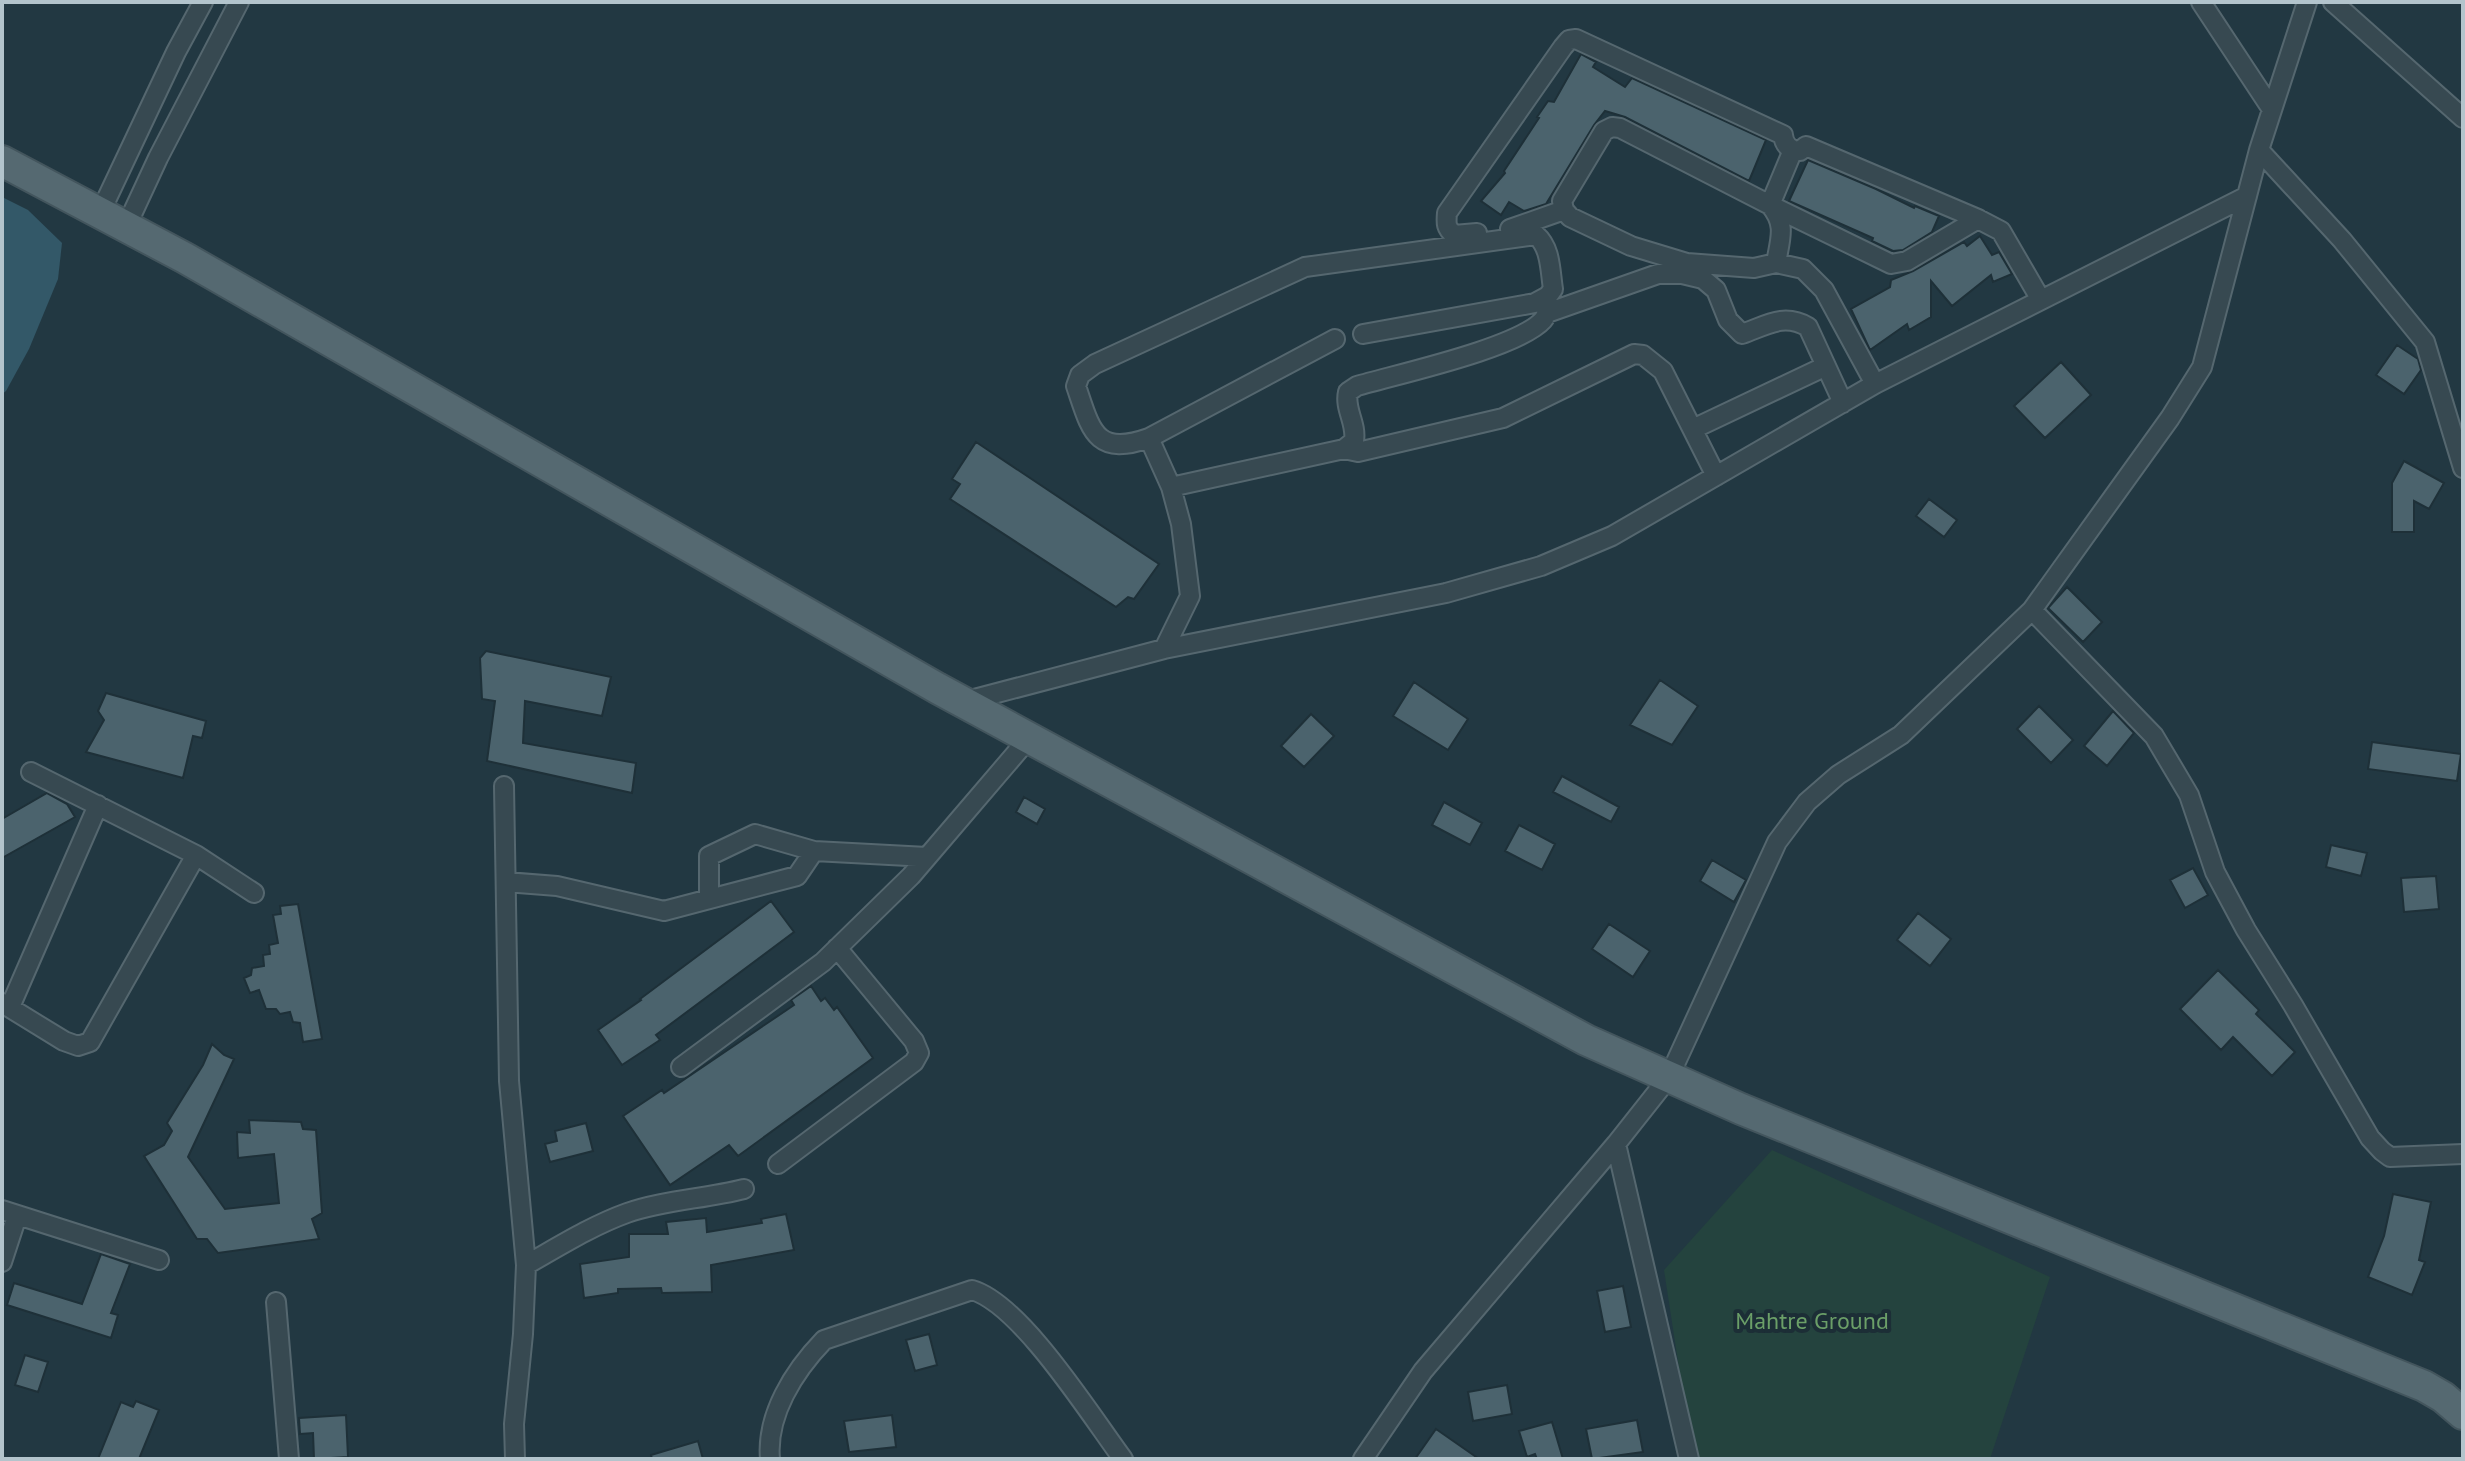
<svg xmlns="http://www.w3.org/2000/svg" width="2465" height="1461" font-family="'PT Sans',sans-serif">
  <rect width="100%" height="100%" fill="#223842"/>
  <path fill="#24433e" d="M1772,1150L2050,1277L1990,1459H1693L1664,1270Z"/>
  <path fill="#335868" d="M2,197L28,210L62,243L58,279L29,349L6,391L2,394Z"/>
  <path fill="#4b636d" stroke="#1e3038" stroke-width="2" d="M1581,54L1596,62L1593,67L1625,87L1632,78L1766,140L1749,181L1625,117L1605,111L1594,125L1546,204L1524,211L1509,202L1501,215L1481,201L1505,173L1504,171L1539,118L1537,117L1548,101L1554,102Z
    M1808,160L1876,189L1914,208L1915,206L1939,216L1932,232L1903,250L1893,251L1872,241L1873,238L1789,201Z
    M1980,236L1992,255L1999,252L2012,274L1993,282L1991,275L1952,306L1931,281V317L1909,330L1907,324L1870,350L1851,309L1890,287L1891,280L1913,271L1964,242L1967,246Z
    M2397,345L2418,359L2421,370L2404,394L2376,375Z
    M2061,362L2091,395L2045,438L2014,406Z
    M976,442L1159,564L1134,599L1128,597L1116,607L950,499L960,484L952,479Z
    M2404,461L2444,483L2429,509L2414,501V532H2392V483Z
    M1929,499L1957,520L1944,537L1916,516Z
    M2067,587L2102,622L2083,642L2048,608Z
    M486,651L611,677L602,716L525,701L523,743L636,763L632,793L487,761L495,701L482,699L480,658Z
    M1660,680L1698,706L1672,745L1630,725Z
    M1414,682L1468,719L1448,750L1393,716Z
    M106,693L206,721L202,738L193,736L183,778L86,752L104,720L98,711Z
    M2039,706L2073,740L2051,763L2017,729Z
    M2113,711L2134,733L2107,766L2084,746Z
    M1311,714L1334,736L1304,767L1281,746Z
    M2372,742L2461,754L2457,781L2368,769Z
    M1562,776L1619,807L1611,822L1553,792Z
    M47,793L67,804L75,817L2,858V819Z
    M1024,797L1045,809L1037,824L1016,812Z
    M1444,802L1482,823L1470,845L1432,825Z
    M1519,825L1555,844L1542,870L1505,851Z
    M2331,845L2367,853L2361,876L2326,867Z
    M1712,860L1746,880L1734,902L1700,881Z
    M2193,868L2208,895L2185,908L2170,880Z
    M2436,876L2439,909L2404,912L2401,878Z
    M771,901L794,932L656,1035L660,1040L622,1065L598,1030L641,1000L640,999Z
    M298,904L322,1039L303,1042L300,1023L293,1022L290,1012L280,1014L276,1009H266L259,990L250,993L244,978L251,975L252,968L264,966L263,955L270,954L269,945L278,943L273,915L281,914L280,906Z
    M1918,913L1951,939L1930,966L1897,940Z
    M1609,924L1650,951L1633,977L1592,949Z
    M2218,970L2259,1010L2256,1014L2295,1052L2272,1076L2233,1037L2221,1050L2180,1009Z
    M811,986L821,1001L825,998L834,1010L837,1007L873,1058L738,1156L729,1145L670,1185L623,1116L662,1090L664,1093L794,1005L791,1000Z
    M212,1044L224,1055L234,1059L188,1157L225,1209L279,1203L274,1154L238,1158L237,1132L250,1133L249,1120L301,1122L303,1129L316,1130L322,1213L312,1219L319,1239L218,1253L207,1239H197L144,1156L164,1145L172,1131L167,1123L203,1065Z
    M586,1123L593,1151L550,1162L545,1144L557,1141L555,1131Z
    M2393,1194L2431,1202L2419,1260L2425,1262L2412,1295L2368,1277L2384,1236Z
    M786,1214L794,1250L711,1265L712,1292L662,1293L661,1288L618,1289V1293L584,1298L580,1264L629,1257V1234H668L666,1222L706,1218L707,1232L762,1223L761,1219Z
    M101,1254L130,1264L111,1313L118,1315L111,1338L7,1305L14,1283L82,1304Z
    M1623,1286L1631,1327L1605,1332L1597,1291Z
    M929,1334L937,1365L915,1371L906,1340Z
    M25,1355L48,1362L38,1392L15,1385Z
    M1507,1385L1512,1414L1473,1421L1468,1392Z
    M136,1401L159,1410L139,1459H98L121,1402L133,1407Z
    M346,1415L348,1457L314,1459L313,1433L300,1434L299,1418Z
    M892,1415L896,1447L849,1452L844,1421Z
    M1637,1420L1643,1452L1592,1459L1586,1429Z
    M1552,1422L1563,1459H1537L1535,1454L1527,1457L1519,1431Z
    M1436,1429L1479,1459H1415Z
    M698,1441L703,1459H652L651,1455Z"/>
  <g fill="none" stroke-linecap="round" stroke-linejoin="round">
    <g stroke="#55676f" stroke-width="22">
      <path id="minor" d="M2201,2L2271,108
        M2333,2L2463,118
        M1793,150L1770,205L1891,264L1907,261L1978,219
        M2259,150L2342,240L2425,342L2463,468
        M100,213L176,52L203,2
        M126,227L158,158L239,2
        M1510,229L1564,210
        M1477,233L1454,235C1446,228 1446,224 1447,213L1563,47L1569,40L1576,39L1783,135C1784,145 1790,151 1800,151L1806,146L1978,219L2001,231L2041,300
        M1776,263C1780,239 1787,225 1770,205L1620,128L1612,127L1604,131L1562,201L1564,210L1570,217L1631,246L1687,263L1754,268L1776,263L1803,269L1824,290L1875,384
        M1547,313L1658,274H1682L1703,279L1716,290L1728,320L1742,334C1767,325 1784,313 1808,327L1843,403
        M1693,429L1826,366
        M1149,438L1335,339
        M1344,449L1358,452L1503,418L1634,354L1643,355L1663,371L1716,476
        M1171,487L1344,449L1354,441C1357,423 1344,409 1348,392L1357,386C1398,374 1518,348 1543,320C1549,313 1547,305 1548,296
        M2032,610L2154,736L2189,795L2215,872L2246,930L2293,1005L2370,1138L2382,1151L2390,1157L2463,1154
        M1164,649L1190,596L1181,524L1171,487L1149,438C1095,457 1091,430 1076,386L1080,375L1095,364L1305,267L1536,235C1551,248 1550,270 1553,289L1548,296L1535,303L1363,334
        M963,702L1164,649L1446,593L1541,566L1612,536L1875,384L2247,196
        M31,772L196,855L254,893
        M504,786L509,1081L526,1265L523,1334L514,1424L515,1459
        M506,882L557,886L664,911L797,876L814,851
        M709,899V856L755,834L814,851L927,857
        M2,1003L64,1041L78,1046L90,1042L196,855
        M10,1007L98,805
        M681,1067L823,962L911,876L1029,738
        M1616,1144L1689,1459
        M778,1164L914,1062L919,1053L914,1041L837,948
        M2,1210L159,1260
        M2,1262L17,1216
        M526,1265C558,1247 591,1226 627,1213C664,1200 705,1199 744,1189
        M276,1302L289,1459
        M770,1459C766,1415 794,1371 824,1340L972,1290C1021,1304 1091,1416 1123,1459
        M1363,1459L1423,1371L1616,1144L1669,1077L1777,842L1807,802L1838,775L1901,735L2032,610L2170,418L2202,367L2259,150L2307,2"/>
    </g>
    <g stroke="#43555d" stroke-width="34">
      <path id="primary" d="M2,161L185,258L937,688L1586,1040L1741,1109L2424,1386L2443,1397L2463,1414"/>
    </g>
    <use href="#minor" stroke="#374951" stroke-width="18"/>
    <use href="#primary" stroke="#556971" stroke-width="30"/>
  </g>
  <g text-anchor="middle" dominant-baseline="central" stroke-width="8" stroke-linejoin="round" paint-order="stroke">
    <g font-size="24" fill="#6b9f68" stroke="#1c2e36">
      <text x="1812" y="1320">Mahtre Ground</text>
    </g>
  </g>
  <rect width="2465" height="1461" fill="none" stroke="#b3c4cc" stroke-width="8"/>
</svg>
